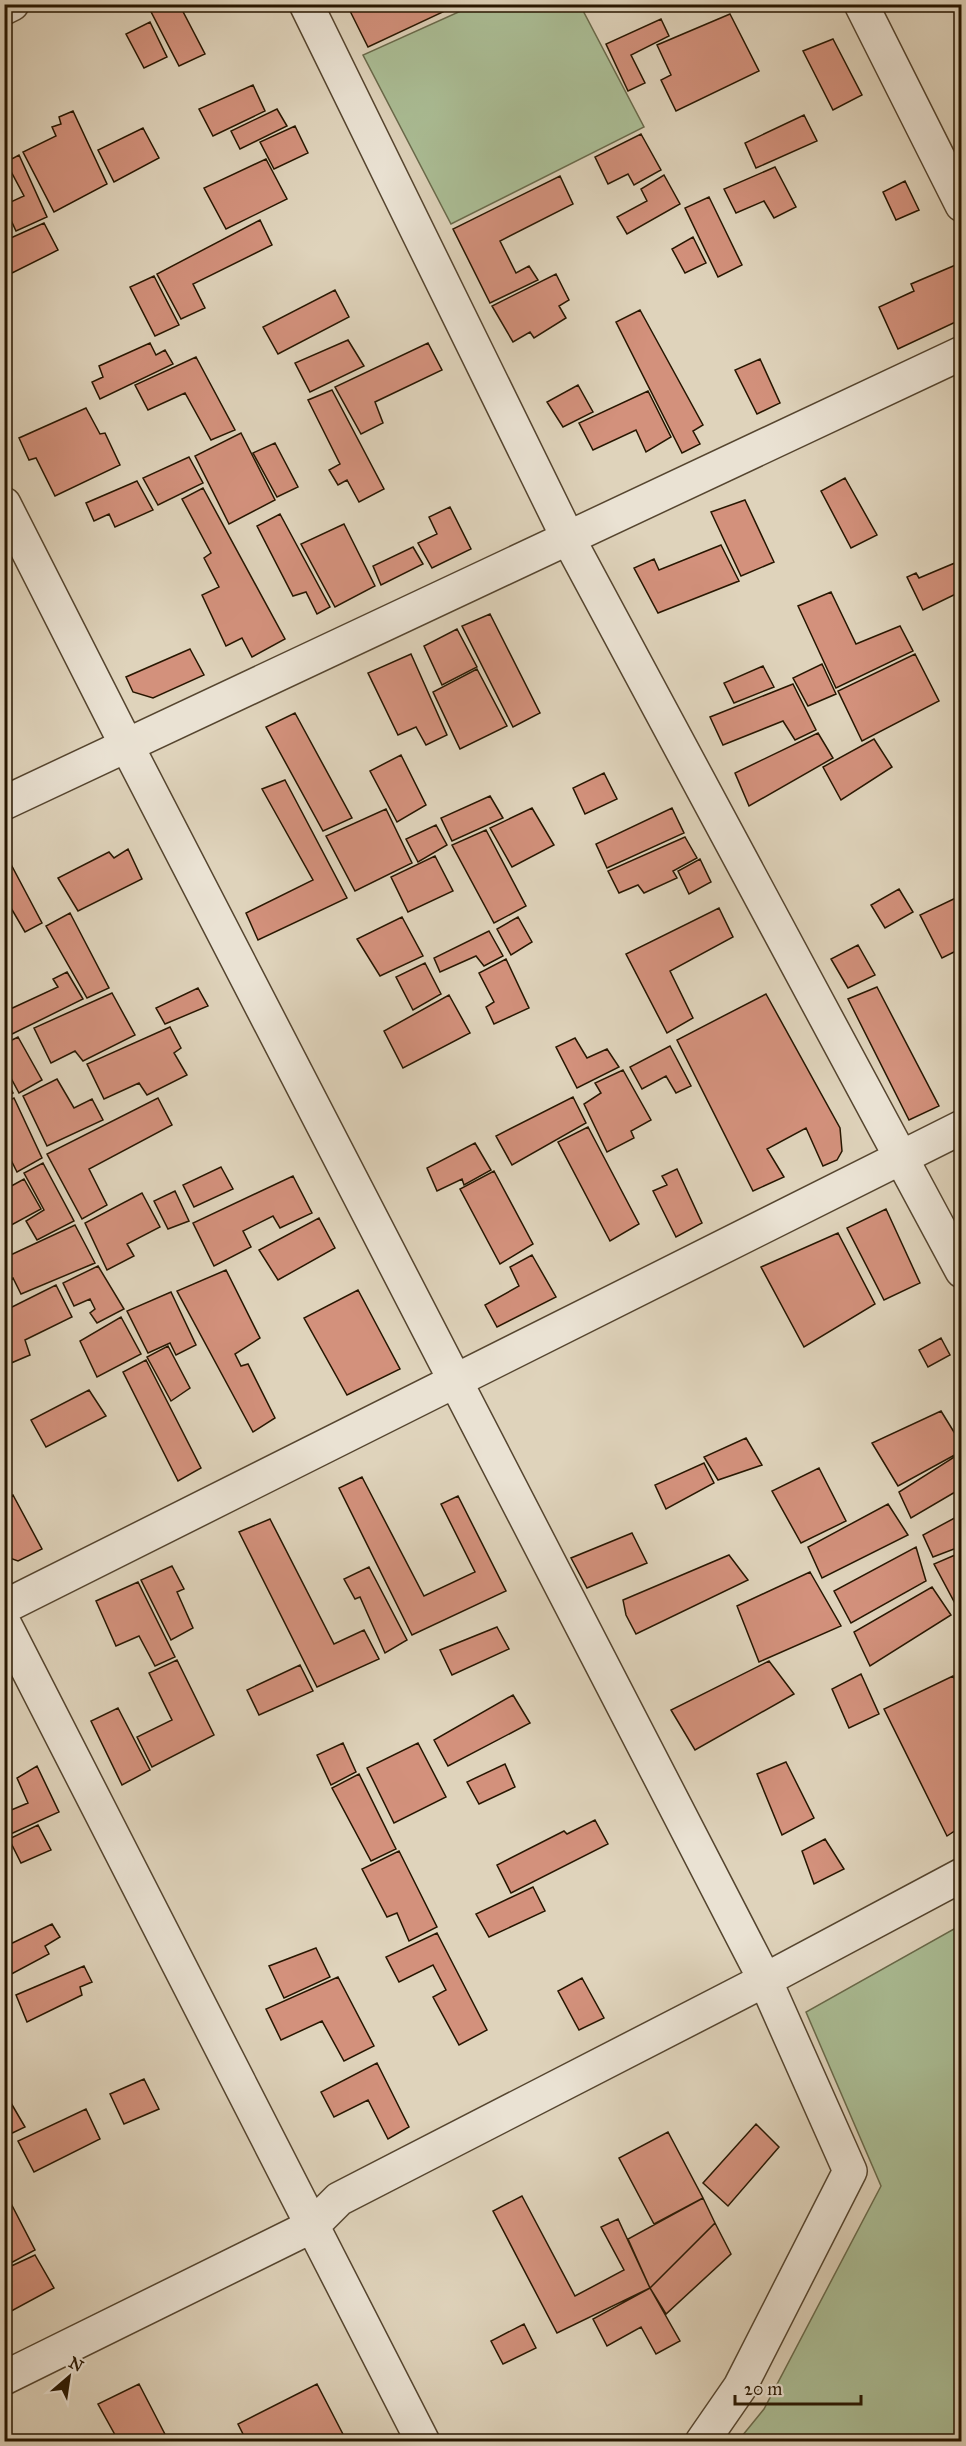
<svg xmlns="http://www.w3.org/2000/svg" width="966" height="2446" font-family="'IM FELL Great Primer',serif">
  <rect width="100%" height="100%" fill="#dfd3bb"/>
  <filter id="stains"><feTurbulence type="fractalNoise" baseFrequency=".00333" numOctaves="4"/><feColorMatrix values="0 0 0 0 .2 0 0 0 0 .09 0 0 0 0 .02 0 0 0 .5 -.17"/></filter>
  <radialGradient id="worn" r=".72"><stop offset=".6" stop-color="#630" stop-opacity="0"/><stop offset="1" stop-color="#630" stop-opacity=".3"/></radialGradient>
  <path fill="#abbe96" stroke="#696a4b" stroke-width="1.5" d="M474,5H580L644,127L451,224L363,55Z
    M961,1925V2441H738L764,2409L881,2186L806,2012Z"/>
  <path fill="#d3917c" stroke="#271600" stroke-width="1.5" d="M147,4H179L205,54L179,66Z
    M361,4H442L445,11L368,47L349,9Z
    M730,14L759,71L676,111L661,80L671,75L657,45Z
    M661,19L669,36L631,55L645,83L628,91L606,44Z
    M150,22L167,57L144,68L126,34Z
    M833,39L862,95L833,110L803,51Z
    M253,85L265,111L213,136L199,109Z
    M277,109L287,126L240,149L231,131Z
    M73,111L107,184L54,212L23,152L56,136L52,127L61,124L59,117Z
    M804,115L817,141L756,168L745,143Z
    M295,126L308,153L274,169L260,142Z
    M143,128L159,158L114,182L98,150Z
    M641,134L661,170L634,185L628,174L608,184L595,157Z
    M19,155L47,217L16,231L4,205L24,196L6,162Z
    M266,159L287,199L226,229L204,188Z
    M775,167L796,207L774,218L764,201L736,213L724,189Z
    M664,175L680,204L627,234L617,217L647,201L641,189Z
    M560,176L573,204L500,241L516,273L529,266L538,280L490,303L453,229Z
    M905,181L919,210L896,220L883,192Z
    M709,197L742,265L718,277L685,208Z
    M260,220L272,245L193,284L205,308L181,319L157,274Z
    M44,223L58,250L4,277V241Z
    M693,237L706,263L685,273L672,249Z
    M958,264L962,270V319L898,349L879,307L914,291L911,284Z
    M556,274L569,300L559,306L566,318L534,338L530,332L513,342L492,306Z
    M154,276L179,325L155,336L130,287Z
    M335,290L349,317L278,354L263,327Z
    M640,310L703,425L693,431L700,444L682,453L616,322Z
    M348,340L364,366L310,392L295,363Z
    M150,343L156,355L165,350L173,364L100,399L92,382L103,377L99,366Z
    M428,343L442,370L375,402L383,423L361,434L335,387Z
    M196,357L235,430L211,440L185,393L148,410L135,385Z
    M760,359L780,403L757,414L735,370Z
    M578,385L593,412L563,427L547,402Z
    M332,390L384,489L359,502L347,480L338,485L329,470L340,464L308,400Z
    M648,391L671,437L646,452L636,430L593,450L579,423Z
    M86,408L100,434L105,433L120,465L55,496L36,458L29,460L19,438Z
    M241,433L275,500L229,524L195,456Z
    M275,443L298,487L277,497L253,453Z
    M189,457L203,483L158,505L143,478Z
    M845,478L877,535L851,548L821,491Z
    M137,481L153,510L115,527L109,514L94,521L86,503Z
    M203,488L285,639L252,657L242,638L226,646L202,595L219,587L204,558L211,553L182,499Z
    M745,500L774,562L741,576L711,512Z
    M450,507L471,549L432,568L418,543L437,534L429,517Z
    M280,514L330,607L317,614L306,592L293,596L257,526Z
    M344,524L375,586L335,607L301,544Z
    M721,545L739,581L658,613L634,568L654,559L659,570Z
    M413,547L423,564L381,585L373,566Z
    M962,560V591L923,610L907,577L916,573L919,578Z
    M831,592L856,644L900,626L913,651L836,688L798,606Z
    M490,614L540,713L513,727L462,626Z
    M457,629L477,667L442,685L424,646Z
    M190,649L204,675L153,698L133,692L126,677Z
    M411,654L447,735L426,745L416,727L398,735L368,673Z
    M915,654L939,701L862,741L838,691Z
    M822,664L836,694L808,706L793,678Z
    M763,666L774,687L734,703L724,683Z
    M477,669L507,726L460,749L433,692Z
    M793,684L816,730L795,740L783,721L723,745L710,717Z
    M295,713L352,818L323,831L266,727Z
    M818,733L833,758L749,806L735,773Z
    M874,739L892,767L841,800L823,767Z
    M401,755L426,805L397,822L370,771Z
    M604,773L617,799L585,814L573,788Z
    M285,780L347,898L258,940L246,913L313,880L262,789Z
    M490,796L503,818L452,841L441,818Z
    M532,808L554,845L512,867L490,828Z
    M672,808L684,833L607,868L596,844Z
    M386,809L412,863L355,891L326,836Z
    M436,825L447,845L418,862L406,839Z
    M486,830L526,906L494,923L452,845Z
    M685,837L697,858L673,871L677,878L644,893L638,885L619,893L608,871Z
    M128,849L142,879L78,911L58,878L109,852L114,858Z
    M5,853L42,923L25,932L4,896Z
    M435,856L453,891L408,912L391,877Z
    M700,859L711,882L689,894L678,871Z
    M899,889L913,912L885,928L871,905Z
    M962,895V930L959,931L962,948L942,958L920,915Z
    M719,908L733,937L670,971L693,1018L667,1033L626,954Z
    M70,913L109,988L87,998L46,926Z
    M402,917L423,956L380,976L357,939Z
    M518,917L532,942L511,955L497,929Z
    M489,931L503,956L484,966L476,956L440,972L434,958Z
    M858,945L875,975L848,988L831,959Z
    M506,959L529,1008L494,1024L486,1007L494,1002L479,973Z
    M425,963L441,994L413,1010L396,977Z
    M67,972L83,999L4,1038V1009L6,1011L58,987L53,979Z
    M877,987L939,1106L909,1120L848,999Z
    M198,988L208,1006L165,1024L156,1008Z
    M112,993L135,1035L83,1061L75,1051L51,1063L34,1028Z
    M766,994L840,1128L842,1151L837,1160L823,1166L806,1128L767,1149L784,1177L753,1191L677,1040Z
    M449,995L470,1033L403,1068L384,1031Z
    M170,1027L181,1048L174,1053L187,1075L147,1095L139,1083L104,1099L87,1064Z
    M18,1037L42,1080L19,1093L4,1065V1044Z
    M575,1038L587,1058L607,1049L619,1067L577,1088L556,1047Z
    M670,1046L691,1086L676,1093L666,1076L642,1089L630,1067Z
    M623,1070L651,1120L631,1131L634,1138L607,1152L584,1104L601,1093L595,1083Z
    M4,1076L13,1093L4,1098Z
    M57,1079L74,1108L92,1099L103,1120L47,1146L23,1096Z
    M573,1097L586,1123L512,1165L496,1136Z
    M14,1098L42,1158L17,1172L4,1146V1103Z
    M158,1098L172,1125L89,1169L107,1205L82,1219L47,1154Z
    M588,1127L639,1224L610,1241L558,1142Z
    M475,1143L491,1170L464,1185L462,1179L437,1191L427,1168Z
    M43,1163L74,1221L37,1240L26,1221L44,1210L24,1173Z
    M221,1167L233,1189L194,1207L183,1185Z
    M677,1169L702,1223L676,1237L653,1191L667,1185L662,1176Z
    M494,1171L533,1244L500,1264L460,1189Z
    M293,1176L312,1213L280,1228L273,1216L243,1231L251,1247L214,1266L193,1223Z
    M24,1179L41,1209L4,1229V1190Z
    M175,1191L189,1221L168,1229L154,1201Z
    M142,1193L160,1227L127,1244L134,1256L107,1270L85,1223Z
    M886,1209L920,1283L884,1300L847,1228Z
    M319,1218L335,1248L278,1280L259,1250Z
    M75,1225L95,1263L21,1294L13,1278L4,1282V1258Z
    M838,1233L875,1304L804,1347L761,1267Z
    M532,1255L556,1297L497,1327L485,1305L519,1286L510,1267Z
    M98,1266L124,1309L97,1323L90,1313L95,1309L90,1299L74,1306L63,1283Z
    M226,1270L260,1338L235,1354L241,1366L248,1364L275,1418L253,1432L177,1291Z
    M56,1285L72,1317L25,1340L30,1355L4,1366V1311Z
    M358,1290L400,1369L347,1395L304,1318Z
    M171,1292L196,1345L176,1355L170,1343L148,1353L127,1311Z
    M121,1317L141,1354L97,1377L80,1341Z
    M941,1338L950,1355L928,1367L919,1350Z
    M168,1346L190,1388L171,1401L147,1357Z
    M146,1360L201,1468L178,1481L123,1372Z
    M89,1390L106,1416L46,1447L31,1420Z
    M941,1411L962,1445V1451L898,1486L872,1443Z
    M746,1438L762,1465L718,1480L704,1457Z
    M962,1452V1488L911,1518L899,1492Z
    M704,1463L714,1483L666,1509L655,1485Z
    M819,1468L846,1521L801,1543L772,1491Z
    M362,1477L424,1596L475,1572L441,1504L458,1496L506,1591L412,1635L339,1488Z
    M13,1495L42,1549L18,1561L4,1556V1499Z
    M888,1504L908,1535L822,1578L808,1547Z
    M962,1514V1546L933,1557L923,1535Z
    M270,1519L334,1644L364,1630L379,1659L317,1687L239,1532Z
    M632,1533L647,1563L587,1588L571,1558Z
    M916,1547L926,1581L851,1623L834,1591Z
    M962,1552V1605L957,1607L934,1564Z
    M729,1555L748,1580L636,1634L626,1615L623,1600Z
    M172,1566L184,1589L177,1592L193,1628L171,1640L141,1580Z
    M369,1567L407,1640L385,1653L360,1597L355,1599L344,1579Z
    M810,1572L841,1626L759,1662L737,1606Z
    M138,1582L175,1657L155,1666L139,1636L116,1646L96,1601Z
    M932,1587L951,1615L870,1666L854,1632Z
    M497,1627L509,1649L452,1675L440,1650Z
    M177,1660L214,1735L152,1767L137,1737L172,1720L149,1673Z
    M769,1661L794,1694L695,1750L671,1710Z
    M300,1665L313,1691L259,1715L247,1690Z
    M861,1674L879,1714L849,1728L832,1689Z
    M953,1676L962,1691V1826L947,1836L884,1709Z
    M513,1695L530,1723L448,1766L434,1740Z
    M118,1708L150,1770L122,1785L91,1721Z
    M343,1743L356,1772L331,1785L317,1755Z
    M418,1743L446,1797L394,1823L367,1768Z
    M786,1762L814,1818L782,1835L757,1774Z
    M505,1764L515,1787L479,1804L467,1782Z
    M37,1766L59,1812L4,1837V1813L28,1803L17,1778Z
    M359,1774L396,1849L371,1861L332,1788Z
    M595,1820L608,1844L511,1893L497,1865L564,1831L567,1834Z
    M38,1825L51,1850L21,1863L9,1839Z
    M825,1839L844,1869L814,1884L802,1851Z
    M399,1851L437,1927L409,1941L397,1913L387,1917L362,1869Z
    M533,1887L545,1911L489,1937L476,1914Z
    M52,1924L60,1937L45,1946L49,1954L4,1978V1947Z
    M437,1933L487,2030L459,2045L433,1997L446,1990L433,1965L399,1982L386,1957Z
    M316,1948L330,1977L284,1998L269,1966Z
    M84,1966L92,1982L80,1987L82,1995L27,2022L16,1995Z
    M338,1977L374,2046L344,2061L322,2021L281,2040L266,2009Z
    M582,1978L604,2018L579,2030L558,1991Z
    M377,2063L409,2127L388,2139L368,2100L334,2117L321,2092Z
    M144,2079L159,2109L124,2124L110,2094Z
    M4,2091L25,2127L4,2137Z
    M86,2109L100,2139L34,2172L18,2141Z
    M756,2124L779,2147L728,2206L703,2183Z
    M668,2132L703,2198L654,2224L619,2158Z
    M4,2190L35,2250L9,2264L4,2257Z
    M522,2196L575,2296L624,2270L601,2227L618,2219L650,2288L557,2333L493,2211Z
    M703,2198L715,2223L650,2288L628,2239Z
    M715,2223L731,2254L666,2314L650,2288Z
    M35,2255L54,2288L4,2315V2264L7,2268Z
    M650,2288L680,2341L656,2354L641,2327L607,2346L593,2319Z
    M524,2324L536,2348L503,2364L491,2341Z
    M139,2384L169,2442H119L98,2404Z
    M317,2384L347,2442H247L238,2424Z"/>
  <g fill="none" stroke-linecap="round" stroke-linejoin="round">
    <g stroke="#55452f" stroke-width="36">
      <path id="street" d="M306,4L568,538L962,1271
        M861,4L962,205
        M4,8L12,4
        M4,504L127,746L765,1980L850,2171L740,2387L702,2442
        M4,803L962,353
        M4,1607L962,1127
        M4,1623L423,2442
        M4,2378L312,2226L339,2199L765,1980L962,1875"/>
    </g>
    <use href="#street" stroke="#eae2d3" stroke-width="33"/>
  </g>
  <rect width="966" height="2446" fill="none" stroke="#dfd3bb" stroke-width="24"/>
  <rect x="6" y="6" width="954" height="2434" fill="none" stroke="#271600" stroke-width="3"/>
  <rect x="12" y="12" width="942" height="2422" fill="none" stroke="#271600" stroke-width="1.5"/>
  <g transform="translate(69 2377) rotate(29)" stroke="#eae2d3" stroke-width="4.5" paint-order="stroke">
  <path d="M0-4.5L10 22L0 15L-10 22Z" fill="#271600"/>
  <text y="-9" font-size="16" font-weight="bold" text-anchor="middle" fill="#271600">N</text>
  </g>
  <path d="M735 2395v9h126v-9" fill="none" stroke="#271600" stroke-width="3"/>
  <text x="744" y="2395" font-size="18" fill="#271600" stroke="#eae2d3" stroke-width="4.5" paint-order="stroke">20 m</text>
  <rect width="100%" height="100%" filter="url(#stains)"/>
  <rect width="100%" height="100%" fill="url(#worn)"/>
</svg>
